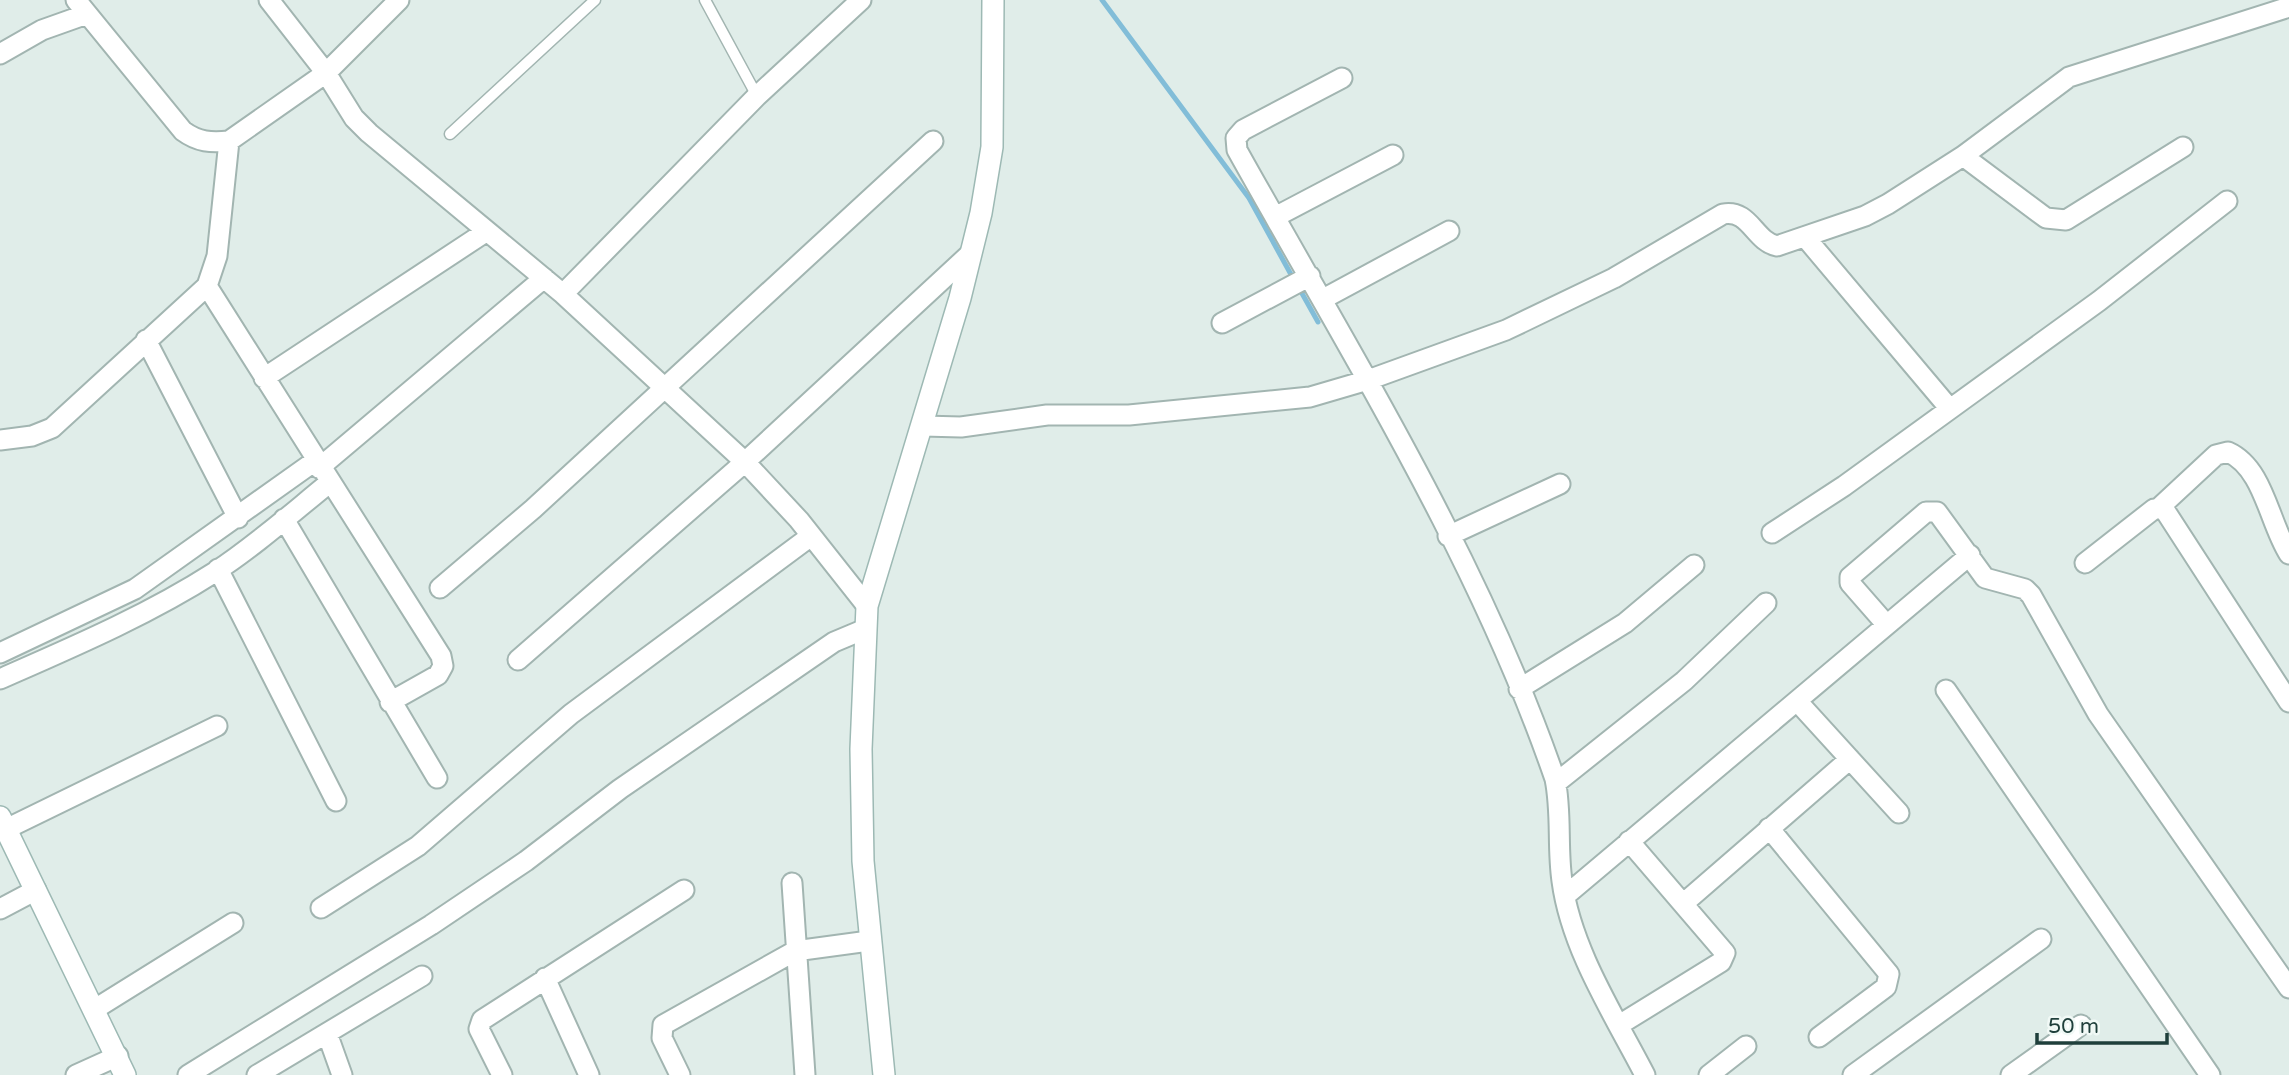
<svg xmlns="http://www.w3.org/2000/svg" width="2289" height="1075" font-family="'Varela Round',sans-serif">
  <rect width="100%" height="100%" fill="#e0ede9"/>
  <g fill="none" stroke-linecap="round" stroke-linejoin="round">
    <path stroke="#82bdd8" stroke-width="5" d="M1102,0L1249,198L1294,280
      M1299,288L1318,322"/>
    <g stroke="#a2b5b1" stroke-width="13">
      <path id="lane" d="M705,0L757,96
        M450,134L595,0"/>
    </g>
    <g stroke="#a2b5b1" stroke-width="23">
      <path id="street" d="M76,0L183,131C198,142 211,143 229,141L326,73L399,0
        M269,0L326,73L354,118L369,133L563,294L745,462L799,520L867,606
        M0,54L42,30L87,14
        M1342,78L1243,130L1236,138L1237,150C1350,353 1479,558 1555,779C1562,813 1557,847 1562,881C1571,949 1614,1015 1645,1075
        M1963,156L2046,218L2066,220L2183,147
        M1275,217L1393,155
        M1805,237L1950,409
        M207,286L441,656L443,666L438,675L390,702
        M563,294L757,96L861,0
        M1323,299L1449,231
        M1222,323L1310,276
        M146,340L238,518
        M264,378L487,231
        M923,426L961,427L1047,415H1129L1310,397L1368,380L1506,330L1614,278L1723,214C1750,209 1754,241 1777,246L1865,216L1888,204L1963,156L2069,77L2289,7
        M0,440L32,436L52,428L207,286L217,256L229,141
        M319,468L544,278
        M2160,507L2216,455L2228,452C2264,468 2269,523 2289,554
        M284,519L437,778
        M1772,533L1844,486L2099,301L2227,201
        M1448,536L1560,484
        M2085,563L2154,509H2164L2289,702
        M218,569L336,801
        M440,588L533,509L933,141
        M1885,623L1850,583V577L1926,512H1937L1985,578L2025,589L2031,595L2098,714L2289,988
        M0,653L135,589L315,461
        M518,660L745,462L971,253
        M0,679C73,647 148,615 215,572C255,546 292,513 329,483
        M1519,689L1625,623L1694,565
        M1946,690L2210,1075
        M1797,701L1899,813
        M1556,783L1684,681L1766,603
        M1769,828L1889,974L1886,987L1819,1037
        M6,829L217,726
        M792,883L805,1075
        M1565,896L1970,555
        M1684,903L1850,759
        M321,908L418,846L571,714L811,536
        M0,909L36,890
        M545,978L589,1075
        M95,1009L233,923
        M1619,1025L1721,962L1725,953L1629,841
        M327,1033L342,1075
        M76,1075L118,1056
        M188,1075L431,925L526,861L620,789L834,642L865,629
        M257,1075L422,976
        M502,1075L479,1029L482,1020L684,890
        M680,1075L662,1038L663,1025L795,951L869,941
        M1709,1075L1746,1046
        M1853,1075L2041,939
        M2011,1075L2081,1025"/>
    </g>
    <g stroke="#9db9b4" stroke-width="24">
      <path id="secondary" d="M0,817L125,1075
        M884,1075L863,861L861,749L867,606L960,298L981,213L992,147L993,0"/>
    </g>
    <use href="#lane" stroke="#fff" stroke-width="10"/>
    <use href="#street" stroke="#fff" stroke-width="19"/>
    <use href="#secondary" stroke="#fff" stroke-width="21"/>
  </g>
  <path d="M2037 1033v10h130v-10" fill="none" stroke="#1f3f3b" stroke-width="3.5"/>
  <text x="2048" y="1033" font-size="21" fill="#1f3f3b" stroke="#f1f9f6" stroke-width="5" paint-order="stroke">50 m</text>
</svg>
